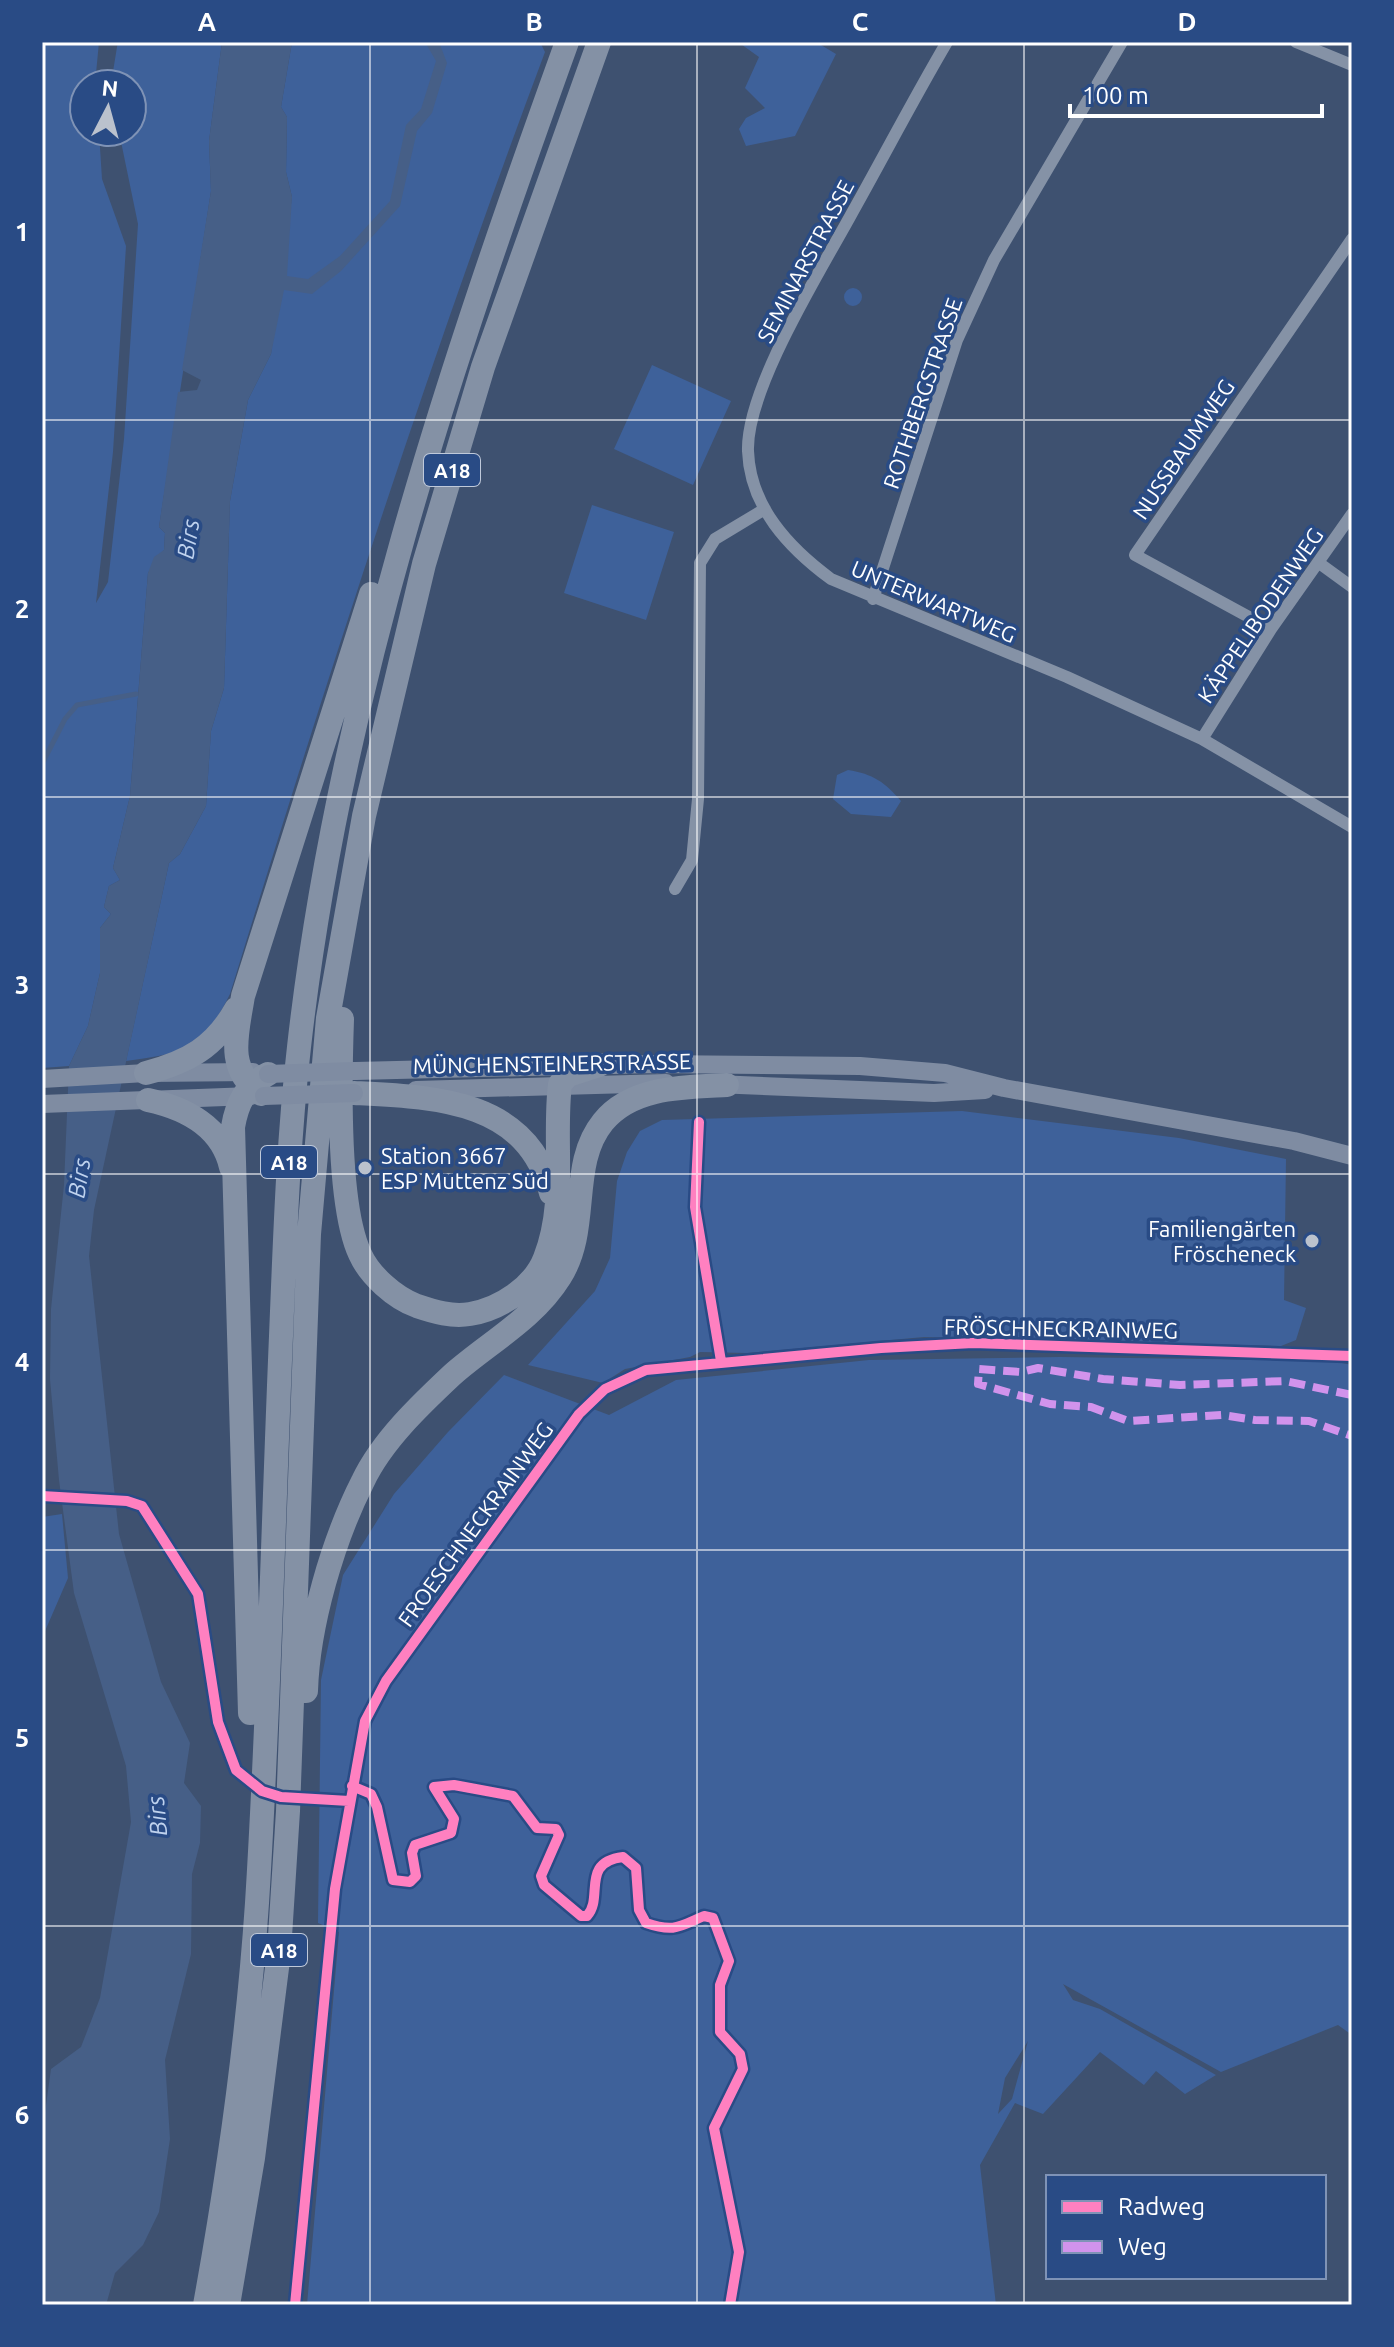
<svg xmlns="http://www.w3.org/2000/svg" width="1394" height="2347" font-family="Ubuntu,sans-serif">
  <rect width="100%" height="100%" fill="#3e5170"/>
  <path fill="#3e619a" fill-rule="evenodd" d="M42,42H99L95,84H84V132H99L102,179L126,246L113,452L96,603L108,582L124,439L138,224L119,132H132V84H111L117,47L118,42H222L209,141L211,191L159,527L165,533L164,550L148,573L130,796L113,868L120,880L109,886L104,907L111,914L100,928V973L88,1026L69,1066L42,1068Z
    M292,42H540L545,52C429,362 327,677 230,994C203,1049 185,1053 126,1061L169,863L180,854L206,806L211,731L224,688L230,501L248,400L271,354L292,197L286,172L287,117L281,107Z
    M738,42H816L836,54L795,136L746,146L739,129L746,118L765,108L745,88L759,57Z
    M844 297a9 9 0 1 1 18 0a9 9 0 1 1-18 0Z
    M652,365L731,401L693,485L614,449Z
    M592,505L674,532L646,620L564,593Z
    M848,770C873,774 885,782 901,801L891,817L851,814L833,799L837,775Z
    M962,1111L1179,1138L1286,1159L1284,1300L1306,1308L1296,1340L1281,1346L924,1337L747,1353L700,1352L690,1357L625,1369L603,1383L528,1365L595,1291L610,1258L617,1181L627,1152L640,1131L662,1120Z
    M1060,1357L1332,1361L1352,1365V2035L1338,2025L1221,2072L1063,1984L1073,2000L1100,2009L1216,2075L1185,2094L1156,2071L1144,2085L1100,2052L1043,2114L1015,2103L980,2165L996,2305H307L339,1932L318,1923L321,1680L343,1575L394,1494L448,1432L504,1375L609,1415L676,1380L869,1360ZM1028,2041L1012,2099L998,2114L1005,2078Z
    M62,1514L68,1578L42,1638V1517Z"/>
  <path fill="#465f87" d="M222,42H292L281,107L287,117L286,172L292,197L287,276L308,279L340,256L390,201L406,125L421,109L436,61L425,42H439L447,63L432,113L417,131L400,206L341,271L312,294L284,290L271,354L248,400L230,501L224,688L211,731L206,806L180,854L169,863L94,1210L89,1256L119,1534L161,1682L190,1743L184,1783L201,1806L200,1843L192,1874L191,1954L165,2060L170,2139L159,2212L143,2245L115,2273L106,2305H42V2134L51,2069L81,2047L100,1998L131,1822L126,1766L74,1593L59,1480L50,1379L51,1309L64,1185L69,1066L88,1026L100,973V928L111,914L104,907L109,886L120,880L113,868L130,796L148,573L154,557L164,550L165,533L159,527L178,392L197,390L201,380L182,370L211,191L209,141Z"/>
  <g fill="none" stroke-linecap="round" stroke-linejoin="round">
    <path stroke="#465f87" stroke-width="5" d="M42,764L65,719L77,705L136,694"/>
    <path stroke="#8592a6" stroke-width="12" d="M947,42C914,98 884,156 852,213C821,270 746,389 748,451C750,507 789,548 831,579L1067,677L1202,739L1352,827
      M1296,42L1352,65
      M1319,563L1352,587
      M873,599L957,340L994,260L1122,42
      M1271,629L1135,555L1352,239
      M1202,739L1271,629L1352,514
      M675,889L692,860L698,799L700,563L715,539L765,509"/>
    <path stroke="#7f8ca2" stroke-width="18" d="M355,1071L652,1064L860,1066L945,1073L1004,1088L1294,1141L1352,1156
      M42,1079L146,1073L253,1072
      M715,1084L934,1093L985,1090
      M416,1090L666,1083
      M42,1104L251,1096"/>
    <path stroke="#8491a5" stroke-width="24" d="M342,1019C340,1076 337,1205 360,1254C370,1276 395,1298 417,1306C435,1312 452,1317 470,1314C500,1309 534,1287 545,1258C567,1202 553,1142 560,1084L568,1075L599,1065
      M146,1073C188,1062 215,1047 236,1009
      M354,1093C434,1097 527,1099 551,1193
      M261,1094C225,1069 237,1034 243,996L371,594
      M148,1100C185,1108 222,1127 231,1167
      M306,1691C308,1625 333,1540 363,1481C382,1441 420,1405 452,1375C488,1343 534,1319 560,1277C591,1228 568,1165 603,1122C632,1086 686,1087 727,1085
      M250,1713L233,1127C237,1103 246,1085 268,1074
      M205,2305C229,2173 248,2037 257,1903C269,1714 273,1525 281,1336C285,1239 288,1143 299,1047C338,699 449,369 567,42
      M228,2305L253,2158L279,1952L288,1811L309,1234L328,1018L364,816L424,564L483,367L599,42"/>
    <path stroke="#7f8ca2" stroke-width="18" d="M268,1074L355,1071
      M264,1096L354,1093"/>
    <path stroke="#d193ec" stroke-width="8" stroke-dasharray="16 8" stroke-linecap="butt" d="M1352,1395L1285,1381L1180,1385L1103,1379L1038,1368L1021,1372L979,1369L978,1384L1050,1404L1091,1407L1128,1421L1222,1415L1255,1420L1309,1421L1352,1436"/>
    <g stroke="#294b85" stroke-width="15">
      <path id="cycleway" d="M699,1122L695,1207L721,1361
        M42,1496L127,1501L142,1506L198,1594L218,1722L236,1770L262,1791L281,1797L349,1801
        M352,1786L371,1794L377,1807L393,1880L410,1882L416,1876L412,1853L415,1845L451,1833L454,1819L434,1787L454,1785L513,1796L537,1828L556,1829L559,1835L541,1876L544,1885L581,1916H587C604,1898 580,1862 623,1857L636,1868L639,1910L646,1923C675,1933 680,1926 704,1916L713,1918L729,1961L720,1985V2032L740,2054L743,2069L714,2128L739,2252L730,2305
        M295,2305L335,1889L365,1721L386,1681L579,1414L605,1389L646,1370L881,1348L973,1343L1352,1356"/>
    </g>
    <use href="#cycleway" stroke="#ff80c0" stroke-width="10"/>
  </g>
  <path fill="none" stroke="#fff" stroke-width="2" stroke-opacity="0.55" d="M370,42V2305M697,42V2305M1024,42V2305M42,420H1352M42,797H1352M42,1174H1352M42,1550H1352M42,1926H1352"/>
  <g fill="#bbc2cd" stroke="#294b85" stroke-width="3">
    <circle cx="365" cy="1168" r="8"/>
    <circle cx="1312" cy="1241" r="8"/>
  </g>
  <g text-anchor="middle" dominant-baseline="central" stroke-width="7" stroke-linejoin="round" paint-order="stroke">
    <g fill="#294b85" stroke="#bfc9da" stroke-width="2">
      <rect x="424" y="454" width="56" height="32" rx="6"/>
      <rect x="261" y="1146" width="56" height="32" rx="6"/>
      <rect x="251" y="1934" width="56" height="32" rx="6"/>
    </g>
    <g font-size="20" font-weight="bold" fill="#fff">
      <text x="452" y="470">A18</text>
      <text x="289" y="1162">A18</text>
      <text x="279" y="1950">A18</text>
    </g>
    <g font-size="22" fill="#fff" stroke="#294b85">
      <text transform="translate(805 261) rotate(-62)">SEMINARSTRASSE</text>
      <text transform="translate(922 393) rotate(-71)">ROTHBERGSTRASSE</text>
      <text transform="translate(1183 449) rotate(-56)">NUSSBAUMWEG</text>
      <text transform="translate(934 601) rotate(23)">UNTERWARTWEG</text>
      <text transform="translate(1260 615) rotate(-56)">KÄPPELIBODENWEG</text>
      <text transform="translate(552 1063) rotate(-1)">MÜNCHENSTEINERSTRASSE</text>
      <text transform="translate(1061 1328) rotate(1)">FRÖSCHNECKRAINWEG</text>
      <text transform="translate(475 1524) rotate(-54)">FROESCHNECKRAINWEG</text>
    </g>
    <g font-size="22" fill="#fff" stroke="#294b85" text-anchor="start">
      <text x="381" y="1155">Station 3667<tspan x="381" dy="25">ESP Muttenz Süd</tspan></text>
      <text x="1296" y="1228" text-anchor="end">Familiengärten<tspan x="1296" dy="25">Fröscheneck</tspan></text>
    </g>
    <g font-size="24" font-style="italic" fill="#bfd2ee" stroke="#294b85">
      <text transform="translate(188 539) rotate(-81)">Birs</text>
      <text transform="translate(79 1178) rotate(-81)">Birs</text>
      <text transform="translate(157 1816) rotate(-95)">Birs</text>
    </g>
  </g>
  <rect width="1394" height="2347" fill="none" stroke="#294b85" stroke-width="88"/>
  <rect x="1046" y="2175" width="280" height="104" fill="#294b85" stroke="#7f93b6" stroke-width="2"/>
  <rect x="1062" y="2201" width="40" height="12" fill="#ff80c0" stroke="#7f93b6" stroke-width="2"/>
  <text x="1118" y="2215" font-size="24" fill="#ffffff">Radweg</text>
  <rect x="1062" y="2241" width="40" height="12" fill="#d193ec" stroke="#7f93b6" stroke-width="2"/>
  <text x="1118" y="2255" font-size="24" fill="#ffffff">Weg</text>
  <g transform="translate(108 108) rotate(6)"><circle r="38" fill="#294b85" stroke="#7f93b6" stroke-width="2"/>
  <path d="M0-6L14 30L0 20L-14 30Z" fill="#bbc2cd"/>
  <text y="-12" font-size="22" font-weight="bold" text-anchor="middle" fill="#ffffff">N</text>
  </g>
  <path d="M1070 104v12h252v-12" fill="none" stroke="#ffffff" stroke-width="4"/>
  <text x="1082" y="104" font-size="24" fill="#ffffff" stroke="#294b85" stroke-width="6" paint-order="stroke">100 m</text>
  <rect x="44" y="44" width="1306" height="2259" fill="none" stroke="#fff" stroke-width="3"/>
  <g font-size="26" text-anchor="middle" font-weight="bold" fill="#fff">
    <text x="207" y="31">A</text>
    <text x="534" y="31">B</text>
    <text x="860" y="31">C</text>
    <text x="1187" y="31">D</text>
    <text x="22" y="241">1</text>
    <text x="22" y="618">2</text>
    <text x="22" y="994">3</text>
    <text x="22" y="1371">4</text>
    <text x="22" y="1747">5</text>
    <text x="22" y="2124">6</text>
  </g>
</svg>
